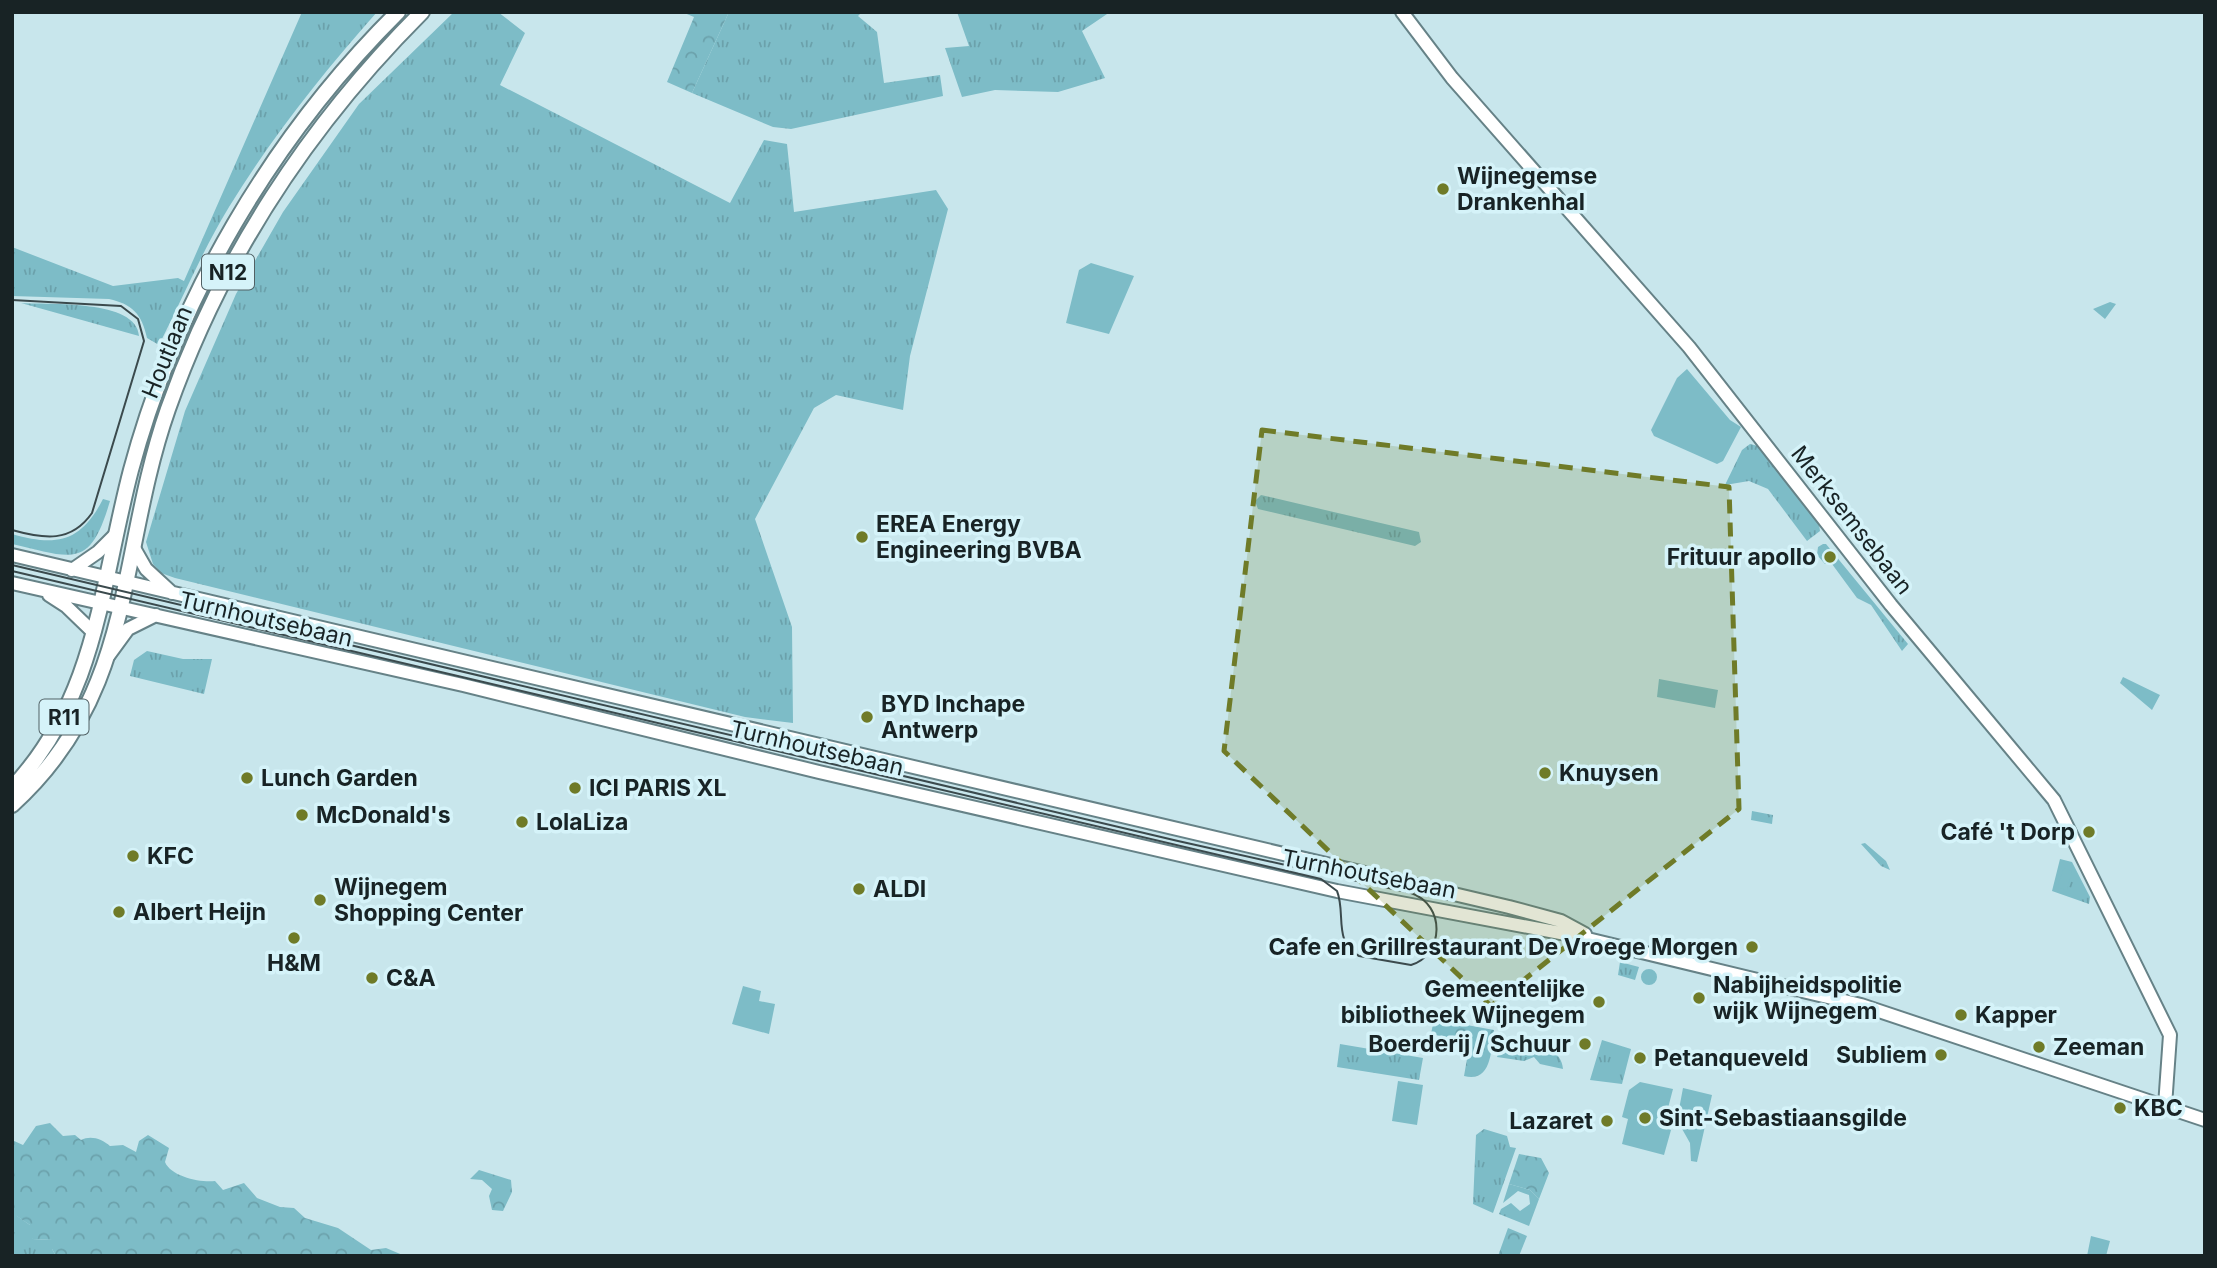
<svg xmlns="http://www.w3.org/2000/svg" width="2217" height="1268" font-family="Inter,sans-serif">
  <defs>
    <pattern id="grass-tufts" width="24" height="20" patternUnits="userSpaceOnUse" patternTransform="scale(1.75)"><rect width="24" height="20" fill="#7dbcc7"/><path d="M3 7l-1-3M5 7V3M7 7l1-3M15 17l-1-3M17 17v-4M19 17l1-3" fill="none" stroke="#6ba1ab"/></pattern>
    <pattern id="forest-crowns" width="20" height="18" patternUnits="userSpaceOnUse" patternTransform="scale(1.75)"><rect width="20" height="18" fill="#7dbcc7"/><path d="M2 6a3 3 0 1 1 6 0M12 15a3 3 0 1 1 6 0" fill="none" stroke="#6ba1ab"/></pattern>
  </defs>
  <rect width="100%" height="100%" fill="#c8e6ec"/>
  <path fill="url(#grass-tufts)" d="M302,12H377C322,74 272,137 229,207C202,251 182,300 159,345L147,338C142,314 132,304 109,299L12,296V247L113,286L178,278L184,281Z
    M454,12H498L525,33L500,85L730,203L764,140L787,144L794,212L936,190L948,209L910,356L903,410L836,395L814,408L755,519L792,627L793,723L745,717L175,578L161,573L153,564L146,542L185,411L236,294L283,212L359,104Z
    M729,12H862L858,16L877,32L884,83L940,75L943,96L791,129L773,127L692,93Z
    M957,12H1110L1082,31L1105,78L1058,92L995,90L962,97L945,48L969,46Z
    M2110,302L2116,304L2105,319L2093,309Z
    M21,303C48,305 137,299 139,336Z
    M1750,444L1758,446L1819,524L1820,531L1807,541L1768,489L1749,481L1725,485L1742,450Z
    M1261,495L1419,532L1421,542L1415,546L1258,509L1255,501Z
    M103,499L110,501C90,570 73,558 12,544V534C57,547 81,542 103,499Z
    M1823,544H1826L1908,644L1902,651L1871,605L1857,598L1832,564H1825L1817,555L1818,547Z
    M147,651L183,659H212L204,694L130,676L134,660Z
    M1752,811L1773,815L1772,824L1751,820Z
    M1865,843L1886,861L1890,870L1881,866L1861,844Z
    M2060,859L2072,862L2090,897L2089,904L2052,891Z
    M1620,962L1639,967L1635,980L1618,975Z
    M1641 977a8 8 0 1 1 16 0a8 8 0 1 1-16 0Z
    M1602,1040L1631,1049L1622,1084L1590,1080Z
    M1511,1043C1531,1047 1561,1044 1563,1069L1540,1064L1534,1057L1524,1061L1497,1057L1500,1048Z
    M1340,1044L1423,1058L1419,1080L1337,1067Z
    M1484,1129L1507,1136L1510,1147L1516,1148L1493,1213L1473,1204L1476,1135Z
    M1509,1184L1530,1190L1539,1199L1529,1226L1499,1214L1501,1209L1511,1203L1520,1211L1530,1204L1529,1195L1518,1191L1503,1203Z
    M12,1204L17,1216L30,1225L33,1239L52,1240V1249L56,1256H12Z"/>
  <path fill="url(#forest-crowns)" d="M682,12H729L692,93L667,82L694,17Z
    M1434,1019L1494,1030C1491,1050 1492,1083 1464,1076L1470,1042L1431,1034Z
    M50,1123L63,1136L75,1135L81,1140C91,1135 102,1139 110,1146L123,1145L136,1152L139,1141L148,1135L169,1148L165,1162C171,1177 202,1183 215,1181L223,1190L244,1183L257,1198L280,1207L294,1208L305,1218L338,1228L371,1250L386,1248L405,1256H56L52,1249V1240L33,1239L29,1234L30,1225L12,1213V1140L23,1145L36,1126Z
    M1519,1154L1541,1158L1549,1173L1539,1199L1530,1190L1509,1184Z
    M479,1170L511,1180L512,1192L503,1211L492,1210L489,1196L492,1189L482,1180L470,1179Z
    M1508,1228L1527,1236L1519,1256H1498Z"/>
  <path fill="#7dbcc7" d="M1091,263L1134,276L1109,334L1066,323L1079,270Z
    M1687,369L1730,420L1741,427L1723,461L1717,464L1654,436L1651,430L1677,378Z
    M2123,677L2160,695L2152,710L2120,683Z
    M1659,679L1718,690L1715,708L1657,697Z
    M2064,868L2072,871L2067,890L2057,887Z
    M743,986L761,991L759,1001L775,1004L769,1034L732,1024Z
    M1632 1058a8 8 0 1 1 16 0a8 8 0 1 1-16 0Z
    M1398,1081L1423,1085L1417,1125L1392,1121Z
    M1640,1082L1673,1089L1663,1127L1671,1130L1664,1155L1622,1144L1628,1119L1622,1117L1629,1090Z
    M1683,1088L1712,1095L1697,1162L1691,1161L1690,1143L1677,1120Z
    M2091,1236L2110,1241L2106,1256H2087Z"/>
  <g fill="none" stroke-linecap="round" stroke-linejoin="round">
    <g stroke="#668287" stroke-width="16">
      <path id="secondary" d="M1402,12L1452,78L1689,347L1891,605L2054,800L2170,1035L2165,1106
        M134,548L146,569L172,593
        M12,555L1509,907L1561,921L1585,934
        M72,570L98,552L116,534
        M12,583L463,685L819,772L1337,891L1571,935L1861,1005L2205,1120
        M49,595L66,606L94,633
        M109,655L128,629L156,615"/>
    </g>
    <g stroke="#668287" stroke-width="18">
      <path id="primary" d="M12,788C97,698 101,584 131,470C177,299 272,137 398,12
        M12,805C137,692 117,554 168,409C221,259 309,125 422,12"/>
    </g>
    <use href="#secondary" stroke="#fff" stroke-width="12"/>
    <use href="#primary" stroke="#fff" stroke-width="14"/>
    <path stroke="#3b4a4d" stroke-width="2" d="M12,300L121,306L138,319L144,341L92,513C71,543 44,539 12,530
      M12,565L1178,841L1411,893C1446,905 1444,955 1411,965L1359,956C1333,942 1346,913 1337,891L1321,879L12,571"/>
  </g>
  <path fill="#6f7b28" fill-opacity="0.2" stroke="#6f7b28" stroke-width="5" stroke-dasharray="14 9" stroke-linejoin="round" d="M1262,430L1729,487L1739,809L1491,1006L1224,751Z"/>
  <g fill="#6f7b28" stroke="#d5f3f9" stroke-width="2.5">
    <circle cx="1443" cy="189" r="7"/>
    <circle cx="862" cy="537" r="7"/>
    <circle cx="1830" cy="557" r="7"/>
    <circle cx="867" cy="717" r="7"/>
    <circle cx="1545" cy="773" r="7"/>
    <circle cx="247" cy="778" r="7"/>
    <circle cx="575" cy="788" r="7"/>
    <circle cx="302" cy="815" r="7"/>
    <circle cx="522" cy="822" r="7"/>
    <circle cx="2089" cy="832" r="7"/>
    <circle cx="133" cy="856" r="7"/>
    <circle cx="859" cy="889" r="7"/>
    <circle cx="320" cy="900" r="7"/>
    <circle cx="119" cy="912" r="7"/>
    <circle cx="294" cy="938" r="7"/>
    <circle cx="1752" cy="947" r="7"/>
    <circle cx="372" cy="978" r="7"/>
    <circle cx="1699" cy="998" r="7"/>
    <circle cx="1599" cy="1002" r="7"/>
    <circle cx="1961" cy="1015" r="7"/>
    <circle cx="1585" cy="1044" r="7"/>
    <circle cx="2039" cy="1047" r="7"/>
    <circle cx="1941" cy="1055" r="7"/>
    <circle cx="1640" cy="1058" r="7"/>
    <circle cx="2120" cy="1108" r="7"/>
    <circle cx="1645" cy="1118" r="7"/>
    <circle cx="1607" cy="1121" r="7"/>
  </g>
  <g text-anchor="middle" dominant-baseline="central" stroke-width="7" stroke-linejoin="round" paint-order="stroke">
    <g fill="#d5f3f9" stroke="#516165" stroke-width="2">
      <rect x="202" y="254.5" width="52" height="35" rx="5"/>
      <rect x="39.5" y="699.5" width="49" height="35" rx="5"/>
    </g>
    <g font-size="21" font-weight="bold" fill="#182325">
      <text x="228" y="272">N12</text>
      <text x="64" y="717">R11</text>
    </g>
    <g font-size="23" font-weight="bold" fill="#182325" stroke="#d5f3f9" text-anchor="start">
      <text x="1457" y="176">Wijnegemse<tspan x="1457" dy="26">Drankenhal</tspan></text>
      <text x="876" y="524">EREA Energy<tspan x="876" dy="26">Engineering BVBA</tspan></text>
      <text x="1816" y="557" text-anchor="end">Frituur apollo</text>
      <text x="881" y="704">BYD Inchape<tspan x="881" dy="26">Antwerp</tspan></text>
      <text x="1559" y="773">Knuysen</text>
      <text x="261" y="778">Lunch Garden</text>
      <text x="589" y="788">ICI PARIS XL</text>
      <text x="316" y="815">McDonald's</text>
      <text x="536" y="822">LolaLiza</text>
      <text x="2075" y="832" text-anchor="end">Café 't Dorp</text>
      <text x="147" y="856">KFC</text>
      <text x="334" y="887">Wijnegem<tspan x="334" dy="26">Shopping Center</tspan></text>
      <text x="873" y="889">ALDI</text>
      <text x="133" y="912">Albert Heijn</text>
      <text x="1738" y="947" text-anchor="end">Cafe en Grillrestaurant De Vroege Morgen</text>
      <text x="294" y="963" text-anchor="middle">H&amp;M</text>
      <text x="386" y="978">C&amp;A</text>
      <text x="1713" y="985">Nabijheidspolitie<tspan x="1713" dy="26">wijk Wijnegem</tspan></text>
      <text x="1585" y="989" text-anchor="end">Gemeentelijke<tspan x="1585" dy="26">bibliotheek Wijnegem</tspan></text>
      <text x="1975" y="1015">Kapper</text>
      <text x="1571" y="1044" text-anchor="end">Boerderij / Schuur</text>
      <text x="2053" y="1047">Zeeman</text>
      <text x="1927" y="1055" text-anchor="end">Subliem</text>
      <text x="1654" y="1058">Petanqueveld</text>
      <text x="2134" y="1108">KBC</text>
      <text x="1659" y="1118">Sint-Sebastiaansgilde</text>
      <text x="1593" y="1121" text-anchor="end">Lazaret</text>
    </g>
    <g font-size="23" fill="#182325" stroke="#d5f3f9">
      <text transform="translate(167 352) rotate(-68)">Houtlaan</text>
      <text transform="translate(1852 520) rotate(52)">Merksemsebaan</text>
      <text transform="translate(266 619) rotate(13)">Turnhoutsebaan</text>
      <text transform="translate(817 748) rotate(13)">Turnhoutsebaan</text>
      <text transform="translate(1369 874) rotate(11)">Turnhoutsebaan</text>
    </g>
  </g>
  <rect width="2217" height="1268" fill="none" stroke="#182325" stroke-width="28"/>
</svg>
